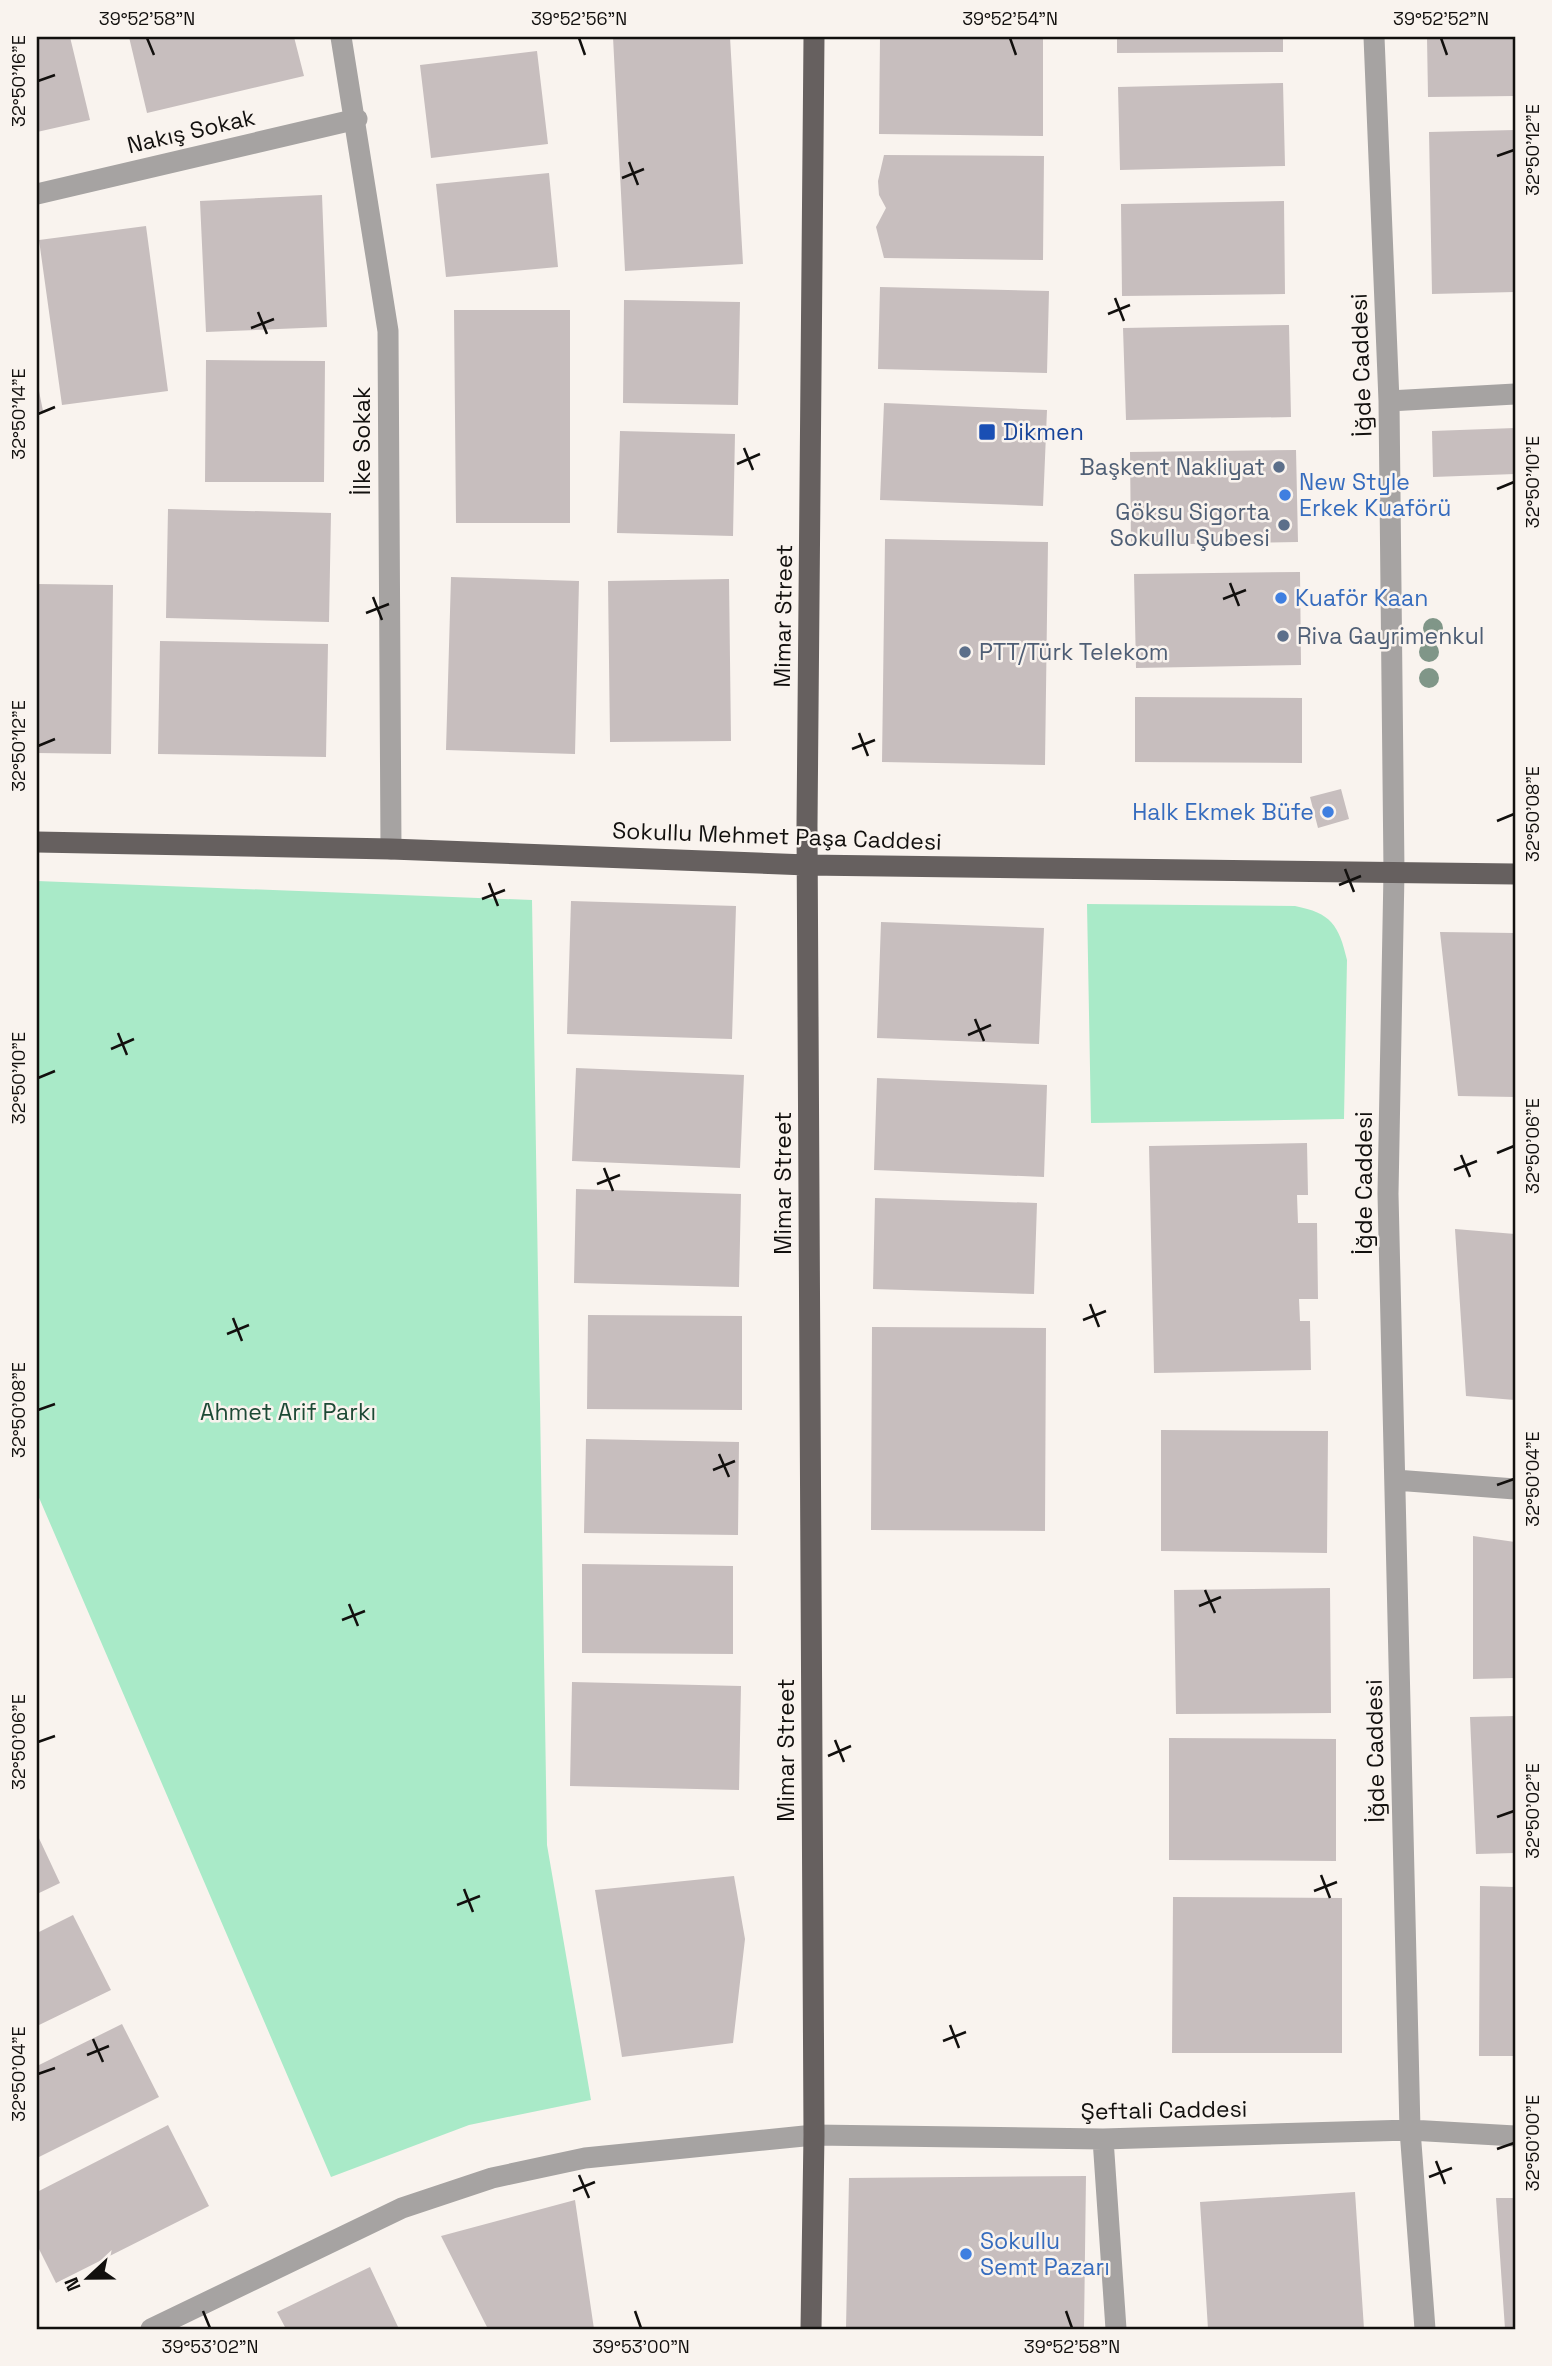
<svg xmlns="http://www.w3.org/2000/svg" width="1552" height="2366" font-family="'Space Grotesk',sans-serif">
  <rect width="100%" height="100%" fill="#f9f3ee"/>
  <path fill="#a9eac8" d="M37,881L532,900L547,1845L591,2100L469,2125L331,2177L37,1493Z
    M1087,904L1295,906C1331,913 1339,925 1347,960L1344,1119L1091,1123Z"/>
  <path fill="#c7bebe" d="M37,37H70L90,120L37,132Z
    M129,37H294L304,76L147,113Z
    M613,37H730L743,264L625,271Z
    M880,37H1043V136L879,134Z
    M1117,37H1283V52L1117,53Z
    M1427,37H1515V96L1428,97Z
    M537,51L548,144L431,158L420,65Z
    M1283,83L1285,166L1120,170L1118,87Z
    M1515,130V292L1432,294L1429,132Z
    M884,155L1044,156L1043,260L884,258L876,227L886,208L879,195L878,181Z
    M549,173L558,267L446,277L436,184Z
    M322,195L327,327L206,332L200,201Z
    M1284,201L1285,294L1122,296L1121,204Z
    M146,226L168,391L62,405L39,240Z
    M880,287L1049,291L1047,373L878,369Z
    M624,300L740,302L738,405L623,403Z
    M454,310H570V523H456Z
    M1289,325L1291,417L1126,420L1123,328Z
    M206,360L325,361L324,482H205Z
    M37,381L43,411L37,412Z
    M884,403L1047,410L1043,506L880,500Z
    M1515,428V474L1433,477L1432,431Z
    M620,431L735,434L733,536L617,533Z
    M1296,450L1298,542L1131,545L1130,452Z
    M168,509L331,513L329,622L166,618Z
    M885,539L1048,542L1045,765L882,762Z
    M1300,572L1301,665L1136,668L1134,574Z
    M451,577L579,581L575,754L446,750Z
    M729,579L731,741L610,742L608,581Z
    M37,584L113,585L111,754L37,753Z
    M160,641L328,644L326,757L158,754Z
    M1135,697L1302,698V763L1135,762Z
    M1341,789L1349,819L1318,828L1310,797Z
    M571,901L736,906L732,1039L567,1034Z
    M881,922L1044,928L1039,1044L877,1038Z
    M1440,932L1515,933V1097L1458,1096Z
    M576,1068L744,1075L740,1168L572,1161Z
    M877,1078L1047,1085L1044,1177L874,1170Z
    M1307,1143L1308,1195H1297L1298,1223H1317L1318,1299H1299L1300,1321H1310L1311,1370L1154,1373L1149,1146Z
    M576,1189L741,1194L739,1287L574,1283Z
    M875,1198L1037,1203L1034,1294L873,1289Z
    M1455,1229L1515,1234V1400L1466,1396Z
    M588,1315L742,1316V1410L587,1409Z
    M872,1327L1046,1328L1045,1531L871,1530Z
    M1161,1430L1328,1431L1327,1553L1161,1551Z
    M586,1439L739,1442L738,1535L584,1533Z
    M1473,1536L1515,1542V1678L1473,1679Z
    M582,1564L733,1566V1654L582,1653Z
    M1330,1588L1331,1713L1176,1714L1174,1590Z
    M572,1682L741,1686L739,1790L570,1786Z
    M1515,1716V1853L1476,1854L1470,1717Z
    M1169,1738L1336,1739V1861L1169,1860Z
    M37,1834L60,1883L37,1894Z
    M734,1876L745,1939L733,2043L622,2057L595,1890Z
    M1480,1886L1515,1887V2056H1479Z
    M1173,1897L1342,1898V2053H1172Z
    M73,1915L111,1990L37,2026V1933Z
    M122,2024L159,2097L37,2158V2066Z
    M168,2125L209,2206L56,2283L37,2245V2192Z
    M1086,2176L1084,2329H846L849,2178Z
    M1355,2192L1364,2329H1208L1200,2202Z
    M1496,2198H1515V2329H1505Z
    M575,2200L594,2329H488L441,2236Z
    M370,2267L399,2329H286L277,2312Z"/>
  <g fill="none" stroke-linecap="round" stroke-linejoin="round">
    <path stroke="#a6a3a2" stroke-width="21" d="M341,37L388,331L391,849
      M1374,37L1389,401L1394,872L1388,1194L1410,2130L1425,2329
      M37,194L357,119
      M1389,401L1515,394
      M1395,1480L1515,1489
      M1103,2139L1116,2329
      M151,2329L402,2208L492,2178L585,2158L814,2135L1103,2139L1410,2130L1515,2136"/>
    <path stroke="#66605f" stroke-width="21" d="M37,842L391,849L807,865L1515,874
      M811,2329L814,2135L807,826L814,37"/>
  </g>
  <g fill="#809688">
    <circle cx="1433" cy="628" r="10"/>
    <circle cx="1429" cy="652" r="10"/>
    <circle cx="1429" cy="678" r="10"/>
  </g>
  <path fill="none" stroke="#12100e" stroke-width="2.5" d="M147,38L154,55M579,38L585,55M1010,38L1016,55M1441,38L1447,55M38,81L55,75M1497,156L1514,150M629,162L638,185M622,178L644,169M1115,298L1124,321M258,312L267,334M1108,314L1130,305M251,328L274,319M38,414L55,407M744,448L753,470M737,464L760,454M1497,489L1514,482M1230,583L1239,606M373,597L382,620M1223,599L1246,590M366,613L389,604M859,733L868,756M38,746L55,739M852,749L875,740M1497,821L1514,814M1345,869L1354,892M489,883L498,906M1339,885L1361,876M482,899L505,890M975,1019L984,1041M118,1033L127,1055M968,1035L991,1025M111,1049L134,1039M38,1078L55,1071M1497,1153L1514,1146M1461,1155L1470,1177M604,1168L613,1191M1454,1170L1477,1161M597,1184L620,1175M1090,1304L1099,1327M233,1318L242,1341M1083,1320L1106,1311M227,1334L249,1325M38,1410L55,1404M719,1454L729,1477M713,1470L735,1461M1497,1485L1514,1479M1205,1590L1215,1613M349,1604L358,1626M1199,1606L1221,1597M342,1620L365,1611M835,1740L844,1762M38,1742L55,1736M828,1756L851,1746M1497,1817L1514,1811M1321,1875L1330,1898M464,1889L473,1912M1314,1891L1337,1882M457,1905L480,1896M950,2025L959,2048M93,2039L103,2062M943,2041L966,2032M87,2055L109,2046M38,2074L55,2068M1497,2149L1514,2143M1436,2161L1445,2184M579,2175L589,2198M1429,2177L1452,2168M573,2191L595,2182M203,2311L210,2328M635,2311L641,2328M1066,2311L1072,2328"/>
  <rect fill="#1a4fb4" stroke="#f9f3ee" stroke-width="2.5" x="978" y="423" width="18" height="18" rx="3.5"/>
  <g fill="#5c6f8a" stroke="#f9f3ee" stroke-width="2.5">
    <circle cx="1279" cy="467" r="7"/>
    <circle cx="1284" cy="525" r="7"/>
    <circle cx="1283" cy="636" r="7"/>
    <circle cx="965" cy="652" r="7"/>
  </g>
  <g fill="#3f7fe0" stroke="#f9f3ee" stroke-width="2.5">
    <circle cx="1285" cy="495" r="7"/>
    <circle cx="1281" cy="598" r="7"/>
    <circle cx="1328" cy="812" r="7"/>
    <circle cx="966" cy="2254" r="7"/>
  </g>
  <g text-anchor="middle" dominant-baseline="central" stroke-width="5" stroke-linejoin="round" paint-order="stroke">
    <g font-size="23" fill="#12100e" stroke="#f9f3ee">
      <text transform="translate(191 131) rotate(-13)">Nakış Sokak</text>
      <text transform="translate(1361 365) rotate(-92)">İğde Caddesi</text>
      <text transform="translate(362 441) rotate(-90)">İlke Sokak</text>
      <text transform="translate(783 616) rotate(-89)">Mimar Street</text>
      <text transform="translate(777 836) rotate(2)">Sokullu Mehmet Paşa Caddesi</text>
      <text transform="translate(783 1183) rotate(-90)">Mimar Street</text>
      <text transform="translate(1364 1183) rotate(-90)">İğde Caddesi</text>
      <text transform="translate(786 1750) rotate(-90)">Mimar Street</text>
      <text transform="translate(1375 1751) rotate(-91)">İğde Caddesi</text>
      <text transform="translate(1164 2110) rotate(-1)">Şeftali Caddesi</text>
    </g>
    <g font-size="23" fill="#164399" stroke="#f9f3ee" text-anchor="start">
      <text x="1003" y="432">Dikmen</text>
    </g>
    <g font-size="23" fill="#4e5e75" stroke="#f9f3ee" text-anchor="end">
      <text x="1265" y="467">Başkent Nakliyat</text>
      <text x="1270" y="512">Göksu Sigorta<tspan x="1270" dy="26">Sokullu Şubesi</tspan></text>
      <text x="1297" y="636" text-anchor="start">Riva Gayrimenkul</text>
      <text x="979" y="652" text-anchor="start">PTT/Türk Telekom</text>
    </g>
    <g font-size="23" fill="#366cbe" stroke="#f9f3ee" text-anchor="start">
      <text x="1299" y="482">New Style<tspan x="1299" dy="26">Erkek Kuaförü</tspan></text>
      <text x="1295" y="598">Kuaför Kaan</text>
      <text x="1314" y="812" text-anchor="end">Halk Ekmek Büfe</text>
      <text x="980" y="2241">Sokullu<tspan x="980" dy="26">Semt Pazarı</tspan></text>
    </g>
    <g font-size="23" fill="#1d4935" stroke="#f9f3ee">
      <text x="288" y="1412">Ahmet Arif Parkı</text>
    </g>
  </g>
  <rect width="1552" height="2366" fill="none" stroke="#f9f3ee" stroke-width="77"/>
  <g transform="translate(88 2278) rotate(248)" stroke="#f9f3ee" stroke-width="5" paint-order="stroke">
  <path d="M0-5L12 26L0 18L-12 26Z" fill="#12100e"/>
  <text y="-10" font-size="19" font-weight="bold" text-anchor="middle" fill="#12100e">N</text>
  </g>
  <rect x="38" y="38" width="1476" height="2290" fill="none" stroke="#12100e" stroke-width="2.5"/>
  <g font-size="18" text-anchor="middle" fill="#12100e">
    <text x="147" y="25">39°52'58"N</text>
    <text x="579" y="25">39°52'56"N</text>
    <text x="1010" y="25">39°52'54"N</text>
    <text x="1441" y="25">39°52'52"N</text>
    <text transform="translate(19 81) rotate(-90)" y="6">32°50'16"E</text>
    <text transform="translate(1533 150) rotate(-90)" y="6">32°50'12"E</text>
    <text transform="translate(19 414) rotate(-90)" y="6">32°50'14"E</text>
    <text transform="translate(1533 482) rotate(-90)" y="6">32°50'10"E</text>
    <text transform="translate(19 746) rotate(-90)" y="6">32°50'12"E</text>
    <text transform="translate(1533 814) rotate(-90)" y="6">32°50'08"E</text>
    <text transform="translate(19 1078) rotate(-90)" y="6">32°50'10"E</text>
    <text transform="translate(1533 1146) rotate(-90)" y="6">32°50'06"E</text>
    <text transform="translate(19 1410) rotate(-90)" y="6">32°50'08"E</text>
    <text transform="translate(1533 1479) rotate(-90)" y="6">32°50'04"E</text>
    <text transform="translate(19 1742) rotate(-90)" y="6">32°50'06"E</text>
    <text transform="translate(1533 1811) rotate(-90)" y="6">32°50'02"E</text>
    <text transform="translate(19 2074) rotate(-90)" y="6">32°50'04"E</text>
    <text transform="translate(1533 2143) rotate(-90)" y="6">32°50'00"E</text>
    <text x="210" y="2353">39°53'02"N</text>
    <text x="641" y="2353">39°53'00"N</text>
    <text x="1072" y="2353">39°52'58"N</text>
  </g>
</svg>
